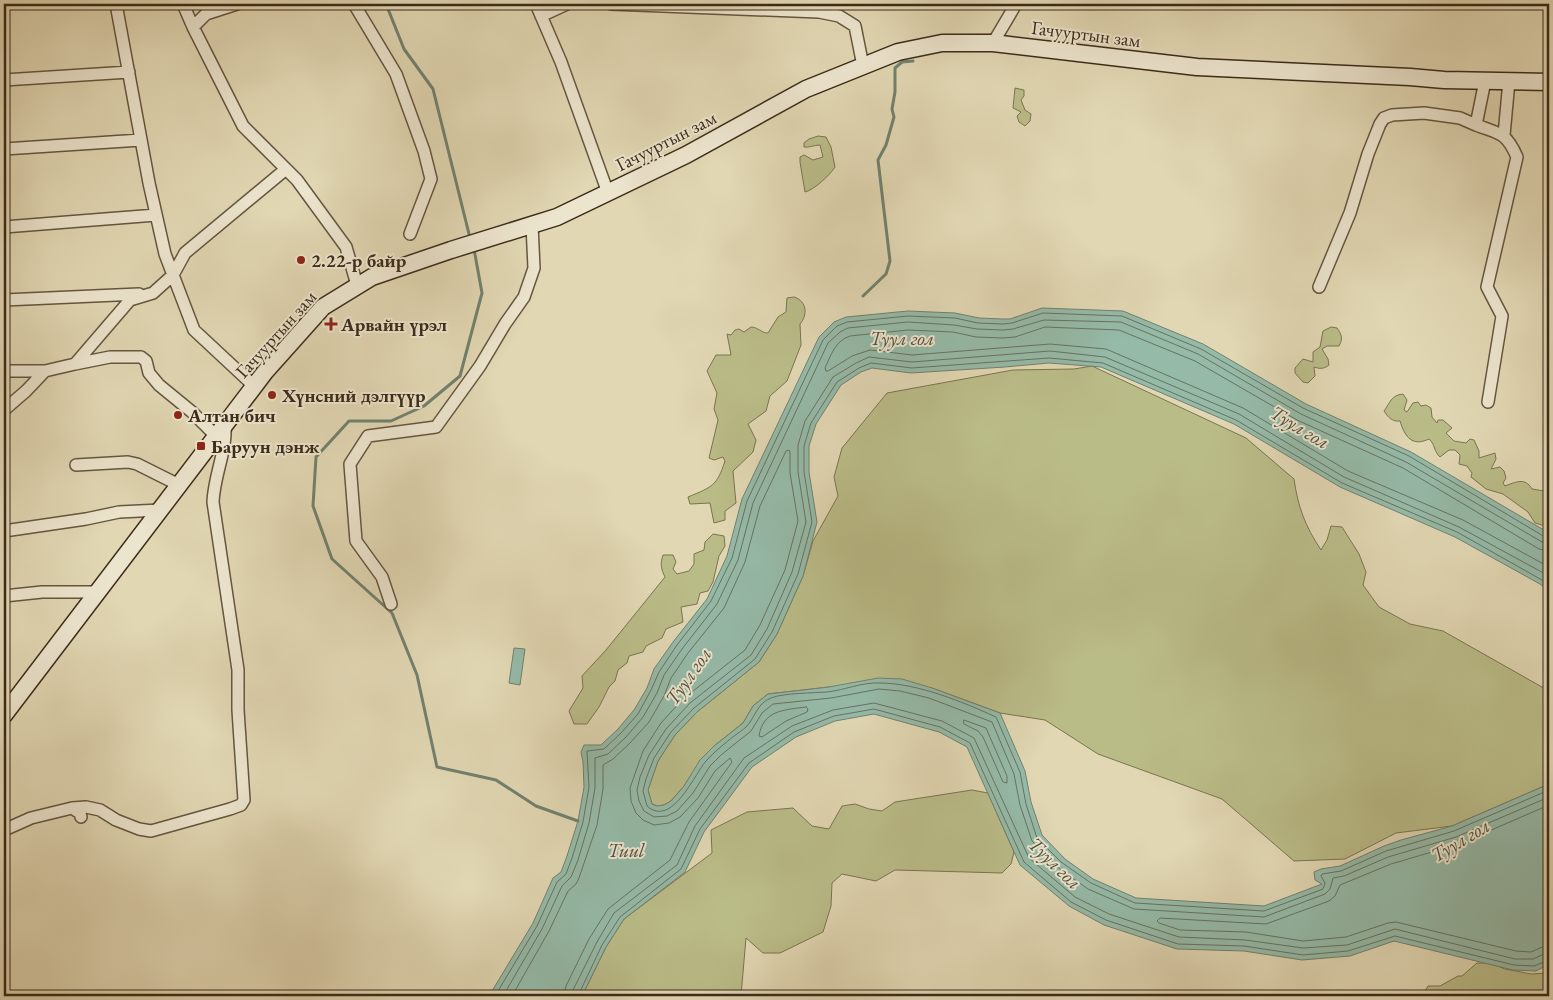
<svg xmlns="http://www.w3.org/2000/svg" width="1553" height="1000" font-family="'EB Garamond',serif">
  <rect width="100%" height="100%" fill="#e1d7b3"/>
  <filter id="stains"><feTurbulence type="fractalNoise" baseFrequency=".004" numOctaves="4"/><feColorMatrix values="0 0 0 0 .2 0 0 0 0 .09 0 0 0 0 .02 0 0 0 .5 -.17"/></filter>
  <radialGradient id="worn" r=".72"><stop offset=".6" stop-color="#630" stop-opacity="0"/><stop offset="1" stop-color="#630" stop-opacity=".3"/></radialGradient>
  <path fill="#babc88" stroke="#7b7451" d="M1015,88L1024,90V96L1021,100L1025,110L1031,114L1030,121L1025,126L1019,122L1017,116L1021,112L1013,108Z
    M818,136L826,137L831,147L835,167C830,175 814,190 805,192L800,162V157L804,155L813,160L823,157L820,145C814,145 809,148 804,147V143L809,139Z
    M794,297C807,301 808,315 800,324L801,345L787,381L770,396L766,411L748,424L756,440L753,452L733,471L736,503L725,511V520L714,523L710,503L690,504L688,497C712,487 717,486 725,461L723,457L714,460L709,458L718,420L714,409L717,393L707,371L716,355H731L727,334L731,335L735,330L739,329L744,332L751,327C758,327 761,333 768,333L778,317L786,312L787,298Z
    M1331,327L1337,328C1342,335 1343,339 1339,346H1327L1322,349L1328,359L1329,365C1324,369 1320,369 1314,367L1315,376L1308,383L1303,382L1295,373V368L1303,359L1313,362V352L1320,347L1323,331Z
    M1092,366L1246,438L1294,479C1298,507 1305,526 1321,550L1327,540L1331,526L1342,527L1359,554L1366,572L1363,585L1379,607L1410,624L1443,631L1549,691V784L1452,826L1396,833L1345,859L1294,861L1222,799L1098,754L1045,720L1000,713L932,688L829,687L768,694L753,706L743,723L714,746L701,760L684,786L671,801L664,805L657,806L652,804L648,790L651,781L658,761L675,735L697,712L759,662L777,634L803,576L813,541L838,496L834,477L842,448L887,393L1013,370L1074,369Z
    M1403,394L1407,400L1404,410L1407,412L1413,403L1418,402L1421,406L1426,405L1431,408L1432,417L1437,423L1438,420H1443L1452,428L1446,433L1454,441L1466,443L1470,439L1474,440L1479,451V458L1495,453L1496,459L1491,469L1500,467L1504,471L1506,478L1503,483L1505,486C1516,482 1525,477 1532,489L1544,491L1549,494V527L1535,523L1528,512L1503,494L1486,489L1471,477L1472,473L1467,466L1459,464L1460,455L1455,450H1449L1440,457C1434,452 1435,444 1429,439C1412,447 1405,437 1400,421C1392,422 1388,417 1384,411C1390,403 1391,395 1403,394Z
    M713,534L724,536L725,546L719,556L713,582L708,591L700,593L697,604L681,607L683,622L666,629L662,638L646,646L643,652L629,656L627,663L618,670L615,681L609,687L599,707L587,724H574L569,711L583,688L582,676L606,650L665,577C661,569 660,564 663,555H673L676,562L673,569L677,574L689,571L694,564V554L704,550L705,542Z
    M972,790L988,793L1014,852L1011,864L1002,873L895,870L876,881L842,874L832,883L831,906L823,932L780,953H763L746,938L741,996H582L606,947L624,919L712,853L711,830L747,812L793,808L812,826L829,829L842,806L855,804L869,809L882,811L895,802Z
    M1477,963H1491L1505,969L1531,974L1547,973L1549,977V989L1537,994L1530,991L1528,996H1422L1428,986H1440L1458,976H1462Z"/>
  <path fill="#95baa8" stroke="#71816f" d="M1042,308L1123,311L1203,344L1306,404L1411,452L1549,533V591L1540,584L1455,537L1340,487L1234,424L1101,367L1049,363L1005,367L911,373L872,368L861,372L841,385L816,424L809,446V472L817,522L803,576L777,634L759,662L697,712L675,735L658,761L651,781L648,790L652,804L657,806L664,805L671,801L684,786L700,760L714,746L743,723L753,706L768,694L829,687L878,678L902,679L932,688L1000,713L1025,771L1031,802L1042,835L1065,859L1093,879L1136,898L1264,906L1322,884L1315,880L1314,872L1321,869L1340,866L1384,846L1401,840L1452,826L1549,784V964L1536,971L1513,970L1394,941L1350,956L1302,960L1244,951L1177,949L1104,925L1069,906L1020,865L967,747L939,732L874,714L835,721L796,737L752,767L704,832L685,872L624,919L606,947L582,996H489L533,923L553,878L561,872L567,856L578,821L584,787L583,762L581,752L584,745H601L618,729L634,710L647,688L654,669L673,642L707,599L727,556L742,499L819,337L834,322L846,317L908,311L955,313L979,318L1003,319H1010Z
    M514,648L525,649L520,685L509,683Z"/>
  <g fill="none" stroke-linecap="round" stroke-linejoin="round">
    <path stroke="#687261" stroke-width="1" d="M1549,551L1539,549L1403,468L1297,420L1195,361L1119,330L1045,327L1015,337L1003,338L976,337L953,332L908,330L850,336C835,341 831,355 825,368L826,371H828L852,356L870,350L912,355L1050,344L1106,349L1243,408L1348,471L1463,520L1549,567
      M1549,576L1459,527L1344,477L1239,414L1105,357L1050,351L912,362L869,357L856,363L833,377L805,421L798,445V472L806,522L792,572L767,629L751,655L690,703L666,729L649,755L640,777L637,790L639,801L644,811L654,817L667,816L677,811L693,793L710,766L721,755L751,731L762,713L773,704L831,698L879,689L900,691L929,698L992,722L1014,774L1020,805L1032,841L1057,867L1088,889L1134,909L1264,917L1325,894L1330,889L1333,878L1344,876L1388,857L1456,837L1549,797
      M1549,584L1457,532L1342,483L1236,420L1103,363L1049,358L912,368L871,363L859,368L837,382L811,423L804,446V472L812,522L798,574L772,632L755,659L694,708L671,732L654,758L646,779L643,791L647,806C672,828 694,775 706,761C714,752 724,744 734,736C738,733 743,730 746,727C755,718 757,703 771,698C783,693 813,693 827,692C845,690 862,682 880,683C917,683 963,702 996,717L1020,772L1026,804L1037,838L1061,862L1091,883L1135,903L1264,911L1323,889L1325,883L1321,876L1322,874L1341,871L1386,851L1454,831L1549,790
      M806,707L808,709L807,712L786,721L762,737L759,736C763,710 784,710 806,707Z
      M964,720L986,728L1007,776V783L1003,782L983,737L978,731L964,724Z
      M1549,805L1459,844L1391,864L1340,885L1335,896L1329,901L1266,924L1160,918L1157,921L1159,923L1180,930L1246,932L1303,941L1346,937L1388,923L1396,922L1516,951L1531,952L1542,947L1549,946
      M495,996L537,926L557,882L566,874L572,858L583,822L589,787L587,751L604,749L621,733L638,714L651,690L659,672L677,645L711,601L732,558L747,501L823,340L837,326L847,322L908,316L955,318L978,323L1003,324L1012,323L1043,313L1122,316L1201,349L1303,408L1409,456L1545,537H1549
      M503,996L542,929L562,886L571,877L578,860L589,823L595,788V758L608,754L626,737L643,717L657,693L664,675L682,649L717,604L738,560L753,503L828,343L840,332L848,328L908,322L954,325L977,329L1003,330L1013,329L1044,320L1121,322L1198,354L1301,414L1406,462L1542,542L1549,544
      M512,996L549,931L568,891L576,884L579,878L597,825L603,789V765L613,759L630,743L649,722L664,696L671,678L688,653L724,608L745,562L760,506L786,451L789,450L790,452V473L798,521L785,570L760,625L745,650L683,699L661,723L643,751L630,788L631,801L636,813L643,820L654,825L669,823L680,817L698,798L715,771L730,758L732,762L689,822L670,860L608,909L589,939L566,986L564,996
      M572,996L573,990L597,942L614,913L677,865L695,826L744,758L792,726L833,710L874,703L942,721L974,738L1029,858L1075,897L1109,914L1179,937L1245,940L1303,948L1347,945L1395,929L1515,959H1533L1544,954L1549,953
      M578,996L602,945L620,917L681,869L700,829L749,763L794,732L834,716L874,709L940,727L970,743L1024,862L1071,902L1106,920L1178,944L1244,946L1303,955L1348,951L1395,936L1514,965L1534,966L1549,960"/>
    <path stroke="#71816f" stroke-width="3" d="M386,4L404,49L433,89L470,238
      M474,249L482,293L460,376L424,406L391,421H349L316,457L313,506L332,559L392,613L417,675L437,767L496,780L536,806L578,821
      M863,296L886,274L890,261L878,160L886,145L894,117L892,109L895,92V68L902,62L913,61"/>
    <g stroke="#655640" stroke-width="14">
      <path id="minor" d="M116,4L149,183L165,254L194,330L254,386
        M183,4L193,27
        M237,4L206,14L193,27L243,126L297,180L346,247L357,285
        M354,4L396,74L424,151L431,179L410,234
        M536,4L561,62L608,193
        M611,4L819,12L839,16L855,26L863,66
        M541,16L567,4
        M993,43L1016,4
        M4,80L129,72
        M1476,125C1500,134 1506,132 1517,157L1487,287L1502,316L1488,402
        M1504,135L1509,81
        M4,149L141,140
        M4,227L156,215
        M1319,287L1350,213L1368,154L1380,124L1384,118L1392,115L1424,113L1460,118L1476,125L1485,81
        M4,300L139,294
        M75,364L110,357H141L146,361L149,373L159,385L192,412L216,436
        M4,371H45
        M4,410L26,391L45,371L75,364L130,300L153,293L173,275L185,253L286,169
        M76,465L128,462L137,464L179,485
        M4,531L86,519L119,512L160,510
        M4,596L42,592H98
        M391,604L382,577L356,541L350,464L368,436L436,427L480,366L505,324L524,297L534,268L532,225
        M72,808L86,807L100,810L116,820L139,829L151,831L230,809L241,805L244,800L238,710V670L213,502C214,475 227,451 225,424
        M4,830L31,818L72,808L80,813L81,817"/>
    </g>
    <g stroke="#3c2b1a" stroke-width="19">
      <path id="secondary" d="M4,715L265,372L323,307L372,277L451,250L557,217L686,155L806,89L898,52L942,43H993L1197,67L1410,77L1444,80L1549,82"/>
    </g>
    <use href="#minor" stroke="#ece5ce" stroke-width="11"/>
    <use href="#secondary" stroke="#ece5ce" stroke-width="16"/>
  </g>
  <g fill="#8f2418" stroke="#ece5ce" stroke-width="2">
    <circle cx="301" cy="260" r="5"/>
    <path d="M328.5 316.5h5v5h5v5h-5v5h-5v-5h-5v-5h5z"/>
    <circle cx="272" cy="395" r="5"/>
    <circle cx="178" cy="415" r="5"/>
    <rect x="196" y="441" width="10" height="10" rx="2.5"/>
  </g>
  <g text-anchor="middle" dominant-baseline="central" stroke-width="4" stroke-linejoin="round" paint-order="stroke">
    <g font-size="19" fill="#3c2b1a" stroke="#ece5ce">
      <text transform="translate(1086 34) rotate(7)">Гачууртын зам</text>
      <text transform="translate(666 141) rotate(-27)">Гачууртын зам</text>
      <text transform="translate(276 334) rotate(-48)">Гачууртын зам</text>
    </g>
    <g font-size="19" font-weight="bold" fill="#3c2b1a" stroke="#ece5ce" text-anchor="start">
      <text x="311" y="260">2.22-р байр</text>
      <text x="341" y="324">Арвайн үрэл</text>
      <text x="282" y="395">Хүнсний дэлгүүр</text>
      <text x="188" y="415">Алтан бич</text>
      <text x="211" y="446">Баруун дэнж</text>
    </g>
    <g font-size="20" font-style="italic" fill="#524f3e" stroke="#ece5ce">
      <text x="902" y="338">Туул гол</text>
      <text transform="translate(1300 427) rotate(31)">Туул гол</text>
      <text transform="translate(688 676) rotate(-55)">Туул гол</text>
      <text transform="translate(1460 840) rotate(-31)">Туул гол</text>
      <text x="626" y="850">Tuul</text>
      <text transform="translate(1055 863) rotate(44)">Туул гол</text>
    </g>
  </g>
  <rect width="1553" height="1000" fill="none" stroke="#e1d7b3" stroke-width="20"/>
  <rect x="5" y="5" width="1543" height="990" fill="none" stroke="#3c2b1a" stroke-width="2.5"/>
  <rect x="10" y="10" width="1533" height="980" fill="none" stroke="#3c2b1a"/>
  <rect width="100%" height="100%" filter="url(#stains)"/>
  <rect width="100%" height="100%" fill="url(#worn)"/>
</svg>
